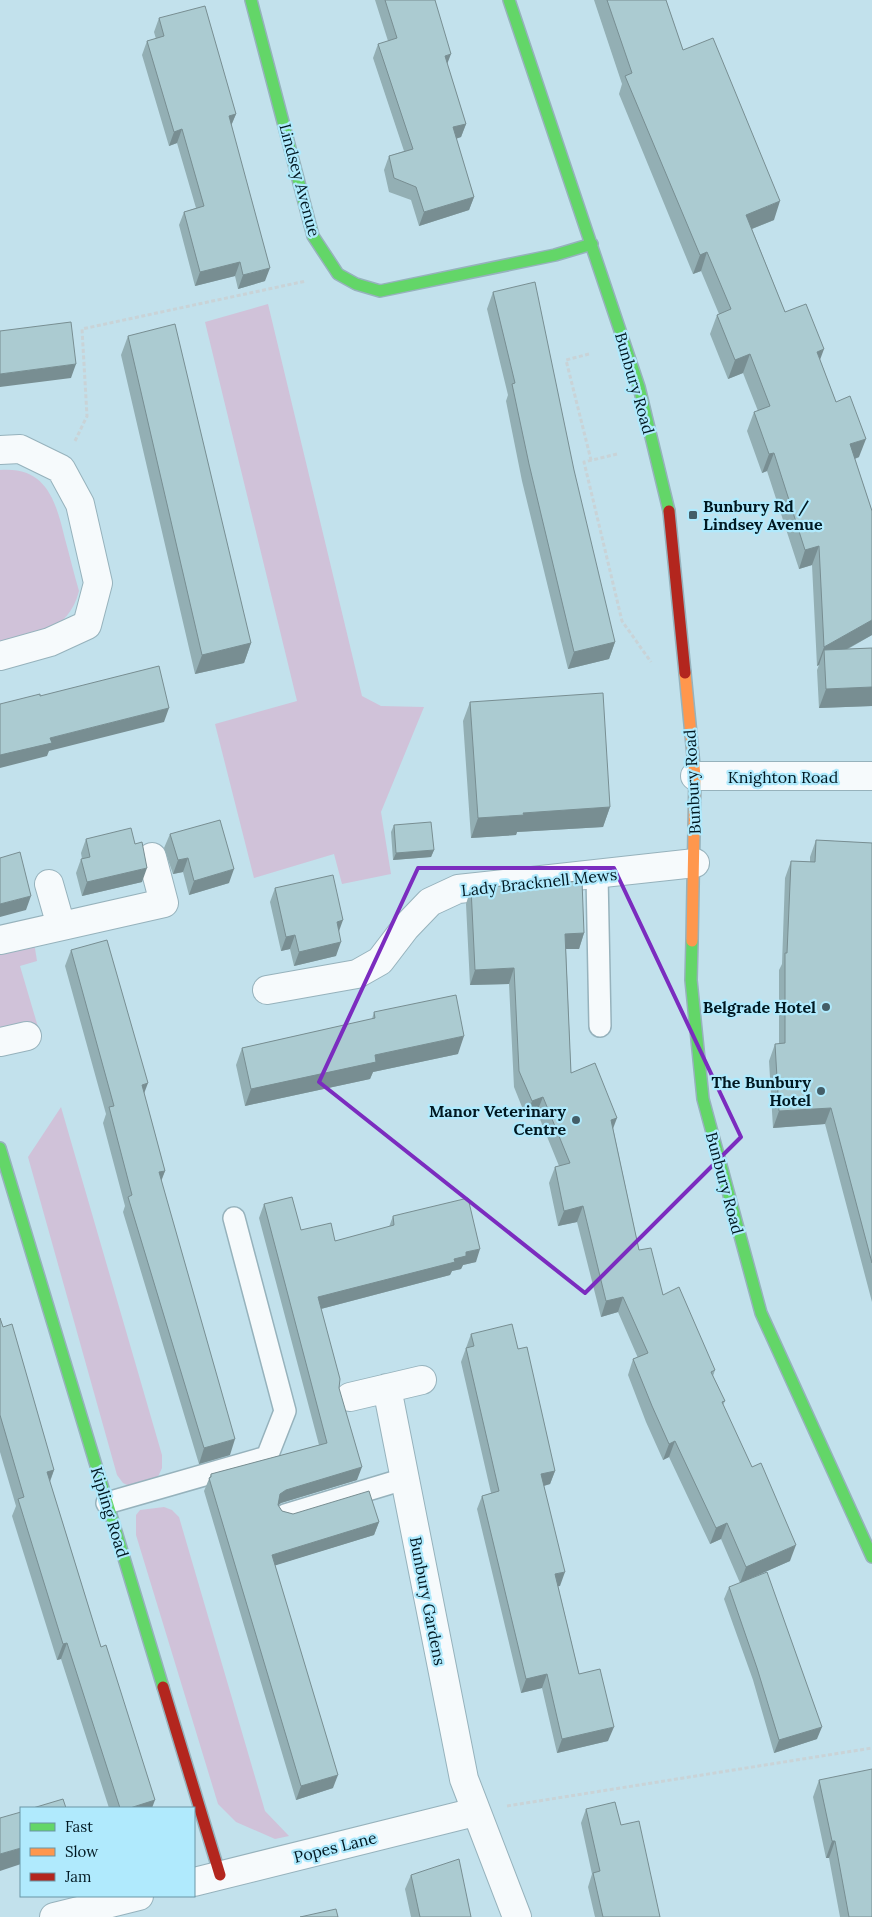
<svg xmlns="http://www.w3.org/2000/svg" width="872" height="1917" font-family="Lora,serif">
  <rect width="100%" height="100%" fill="#c2e1ec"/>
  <path fill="#d0c2d9" d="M268,304L362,696L381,706L424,707L381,812L391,874L342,884L334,854L254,878L215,724L297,701L205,322Z
    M0,470C47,466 56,502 65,539C70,557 74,574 79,591C68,633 36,633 0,643Z
    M34,942L37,961L20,966L38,1027L0,1031V952Z
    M61,1107L162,1455V1468L157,1479L131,1487L123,1483L117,1475L28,1157Z
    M164,1507L172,1510L179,1517L265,1811L289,1836L275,1839L236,1822L218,1804L136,1535V1515L140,1510Z"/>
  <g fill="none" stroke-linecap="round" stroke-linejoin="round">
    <g stroke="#96b2bc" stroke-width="24">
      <path id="lane" d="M597,875L600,1026
        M107,1503L267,1457L285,1411L234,1218
        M285,1515L404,1479"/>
    </g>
    <g stroke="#96b2bc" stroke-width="30">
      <path id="street" d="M0,450L20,449L61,469L80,504L98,583L87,625L50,642L0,656
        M695,776H872
        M49,884L61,926
        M0,940L164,903L152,857
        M267,990L357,974L380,961L406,927L430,902L458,889L695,863
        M0,1042L27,1036
        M387,1388L464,1779L517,1917
        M350,1397L422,1380
        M194,1882L475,1812
        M54,1917L139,1896"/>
    </g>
    <g stroke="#96b2bc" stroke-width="14">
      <path id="fast" d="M251,0L313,236L338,274L356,284L380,291L555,255L592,244
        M509,0L639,387L669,511
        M692,941L691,980L703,1099L761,1313L872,1557
        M0,1148L163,1687"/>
    </g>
    <g stroke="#96b2bc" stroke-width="14">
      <path id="slow" d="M685,673L695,776L692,941"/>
    </g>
    <g stroke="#96b2bc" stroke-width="14">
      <path id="jam" d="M669,511L685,673
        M163,1687L220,1875"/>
    </g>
    <path stroke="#c9d3d7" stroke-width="3" stroke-dasharray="4 2.5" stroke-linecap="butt" d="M589,354L566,360L591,460
      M75,441L87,416L82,329L306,281
      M617,454L584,462L622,621L651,662
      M507,1806L872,1748"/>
    <use href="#lane" stroke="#f6fafc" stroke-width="21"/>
    <use href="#street" stroke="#f6fafc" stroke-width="28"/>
    <use href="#fast" stroke="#63d668" stroke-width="11"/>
    <use href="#slow" stroke="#ff974d" stroke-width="11"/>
    <use href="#jam" stroke="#b3261e" stroke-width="11"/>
  </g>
  <path fill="#93afb4" d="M375,0H435L447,64L466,124L461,137L456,139L474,197L469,210L419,226L411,200L389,192L384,170L389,156L404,151L373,58L378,44L388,41Z
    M594,0H666L683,50L774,220L752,229L785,312L820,360L836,402L859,457L855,459L872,511V635L848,649L872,648V706L819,708L817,670L819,665L817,666L812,565L799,569L767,471L762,473L747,431L754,412L758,411L743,373L728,379L710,334L717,315L719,314L701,271L693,274L619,94L622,84Z
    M159,18L236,114L231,126L265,281L238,289L235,276L195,286L179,225L184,212L196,208L177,143L169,146L142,55L147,41L156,39L154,32Z
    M493,292L615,642L609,659L568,669L522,481L506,401L508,395L487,309Z
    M128,336L251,643L244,663L195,674L121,355Z
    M470,702L610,807L603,827L517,832L516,835L471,838L463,721Z
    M394,825L434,850L431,857L393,860L391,832Z
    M170,834L229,883L189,895L183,872L173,874L164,848Z
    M86,839L135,844L142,882L82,896L76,873L81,859H82L81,853Z
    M816,840L872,843V1302L825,1124L773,1128L769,1061L775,1044H779V970L782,964L785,878L791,861L810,862V857Z
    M275,888L339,931L336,956L294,966L290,949L281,951L270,902Z
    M471,888L584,933L579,949H566L571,1073L613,1128L639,1250L663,1295L715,1370L713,1376L725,1401L723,1405L790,1561L740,1583L721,1539L710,1544L669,1457L663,1460L646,1422L628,1375L633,1359L638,1358L618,1312L601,1317L577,1222L558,1226L549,1183L555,1167L559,1166L537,1112L526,1117L514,1087L509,984L470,985L466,904Z
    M71,950L144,1093L165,1171L161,1180L230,1455L199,1464L123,1212L125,1206L103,1123L106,1114L65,966Z
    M374,1012L458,1054L373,1072L370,1079L245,1106L236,1065L242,1048L372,1019Z
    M264,1204L301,1230L335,1241L389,1227L393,1216L476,1262L463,1265L461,1269L452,1271L450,1275L321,1309L339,1388L357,1480L281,1503L278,1505L282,1511L293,1514L379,1522L374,1535L275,1565L333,1788L296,1800L204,1491L211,1474L319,1445L259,1218Z
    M0,1318L54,1470L50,1482L101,1647L152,1808H109L61,1659L57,1660L12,1516L16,1506L0,1452Z
    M471,1334L518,1349L555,1471L550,1484L544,1486L560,1586H558L579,1674L608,1741L557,1753L542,1688L521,1693L477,1509L482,1496L491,1493L461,1362Z
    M729,1587L817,1739L774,1753L753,1680L724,1599Z
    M819,1780L872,1917H840L829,1858H826L813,1797Z
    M586,1809L621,1825L660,1917H595L588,1887L592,1874L581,1823Z
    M411,1875L471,1917H411L405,1889Z"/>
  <path fill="#788e92" d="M451,54L446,67L445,56Z
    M236,114L230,128L229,116Z
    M466,124L461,137L448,141L453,127Z
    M182,129L177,143L169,146L174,132Z
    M474,197L469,210L419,226L424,212Z
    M780,201L774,220L739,234L746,215Z
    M707,252L701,271L693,274L700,255Z
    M240,262L235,276L195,286L200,272Z
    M270,268L265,281L238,289L243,275Z
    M824,349L817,368V352Z
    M750,354L743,373L728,379L735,360Z
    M76,364L71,378L0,387V374Z
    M866,439L859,457L843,463L850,444Z
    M774,453L767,471L762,473L769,454Z
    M819,546L812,565L799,569L805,550Z
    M872,620V635L825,661L824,650L819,665L817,666L824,647Z
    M615,642L609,659L568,669L574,652Z
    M251,643L244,663L195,674L202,655Z
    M872,687V706L819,708L826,689Z
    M169,708L164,722L49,751L47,756L0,768V755L50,738Z
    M610,807L603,827L517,832L516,835L471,838L478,818L523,813Z
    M434,850L431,857L393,860L396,853Z
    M188,858L183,872L173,874L178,860Z
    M147,868L142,882L82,896L87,882Z
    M234,869L229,883L189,895L194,881Z
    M31,896L26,910L0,917V904Z
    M343,920L338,934L337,922Z
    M584,933L579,949H559L565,934Z
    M295,935L290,949L281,951L286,937Z
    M341,942L336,956L294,966L299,952Z
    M514,968L509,984L470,985L475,970Z
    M464,1036L458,1054L373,1072L370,1079L245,1106L251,1089L375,1055Z
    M148,1083L142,1099V1085Z
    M543,1097L537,1112L526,1117L532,1101Z
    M831,1108L825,1124L773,1128L779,1111Z
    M617,1118L611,1134V1120Z
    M165,1171L159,1187V1172Z
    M583,1206L577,1222L558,1226L564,1211Z
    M480,1249L476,1262L463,1265L461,1269L452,1271L450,1275L313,1311L318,1297L454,1259L466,1252Z
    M623,1297L618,1312L601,1317L606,1301Z
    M235,1439L230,1455L199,1464L204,1448Z
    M675,1441L669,1457L663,1460L669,1444Z
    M362,1467L357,1480L281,1503L276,1507L280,1494L286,1490Z
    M54,1470L48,1486L47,1472Z
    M555,1471L550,1484L536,1488L541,1474Z
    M379,1522L374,1535L267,1568L272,1555Z
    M727,1523L721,1539L710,1544L716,1528Z
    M796,1545L790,1561L740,1583L746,1567Z
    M565,1572L560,1586L550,1588L555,1574Z
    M67,1643L61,1659L57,1660L63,1644Z
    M547,1674L542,1688L521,1693L526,1679Z
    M614,1727L608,1741L557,1753L562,1739Z
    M822,1727L817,1739L774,1753L779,1740Z
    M338,1775L333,1788L296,1800L301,1786Z
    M155,1800L152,1808H130Z
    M832,1841H835L829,1858H826Z
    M21,1848V1864L0,1871V1854Z"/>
  <path fill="#abcbd1" stroke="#788e92" d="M385,0H435L451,54L445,56L466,124L453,127L474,197L424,212L416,187L394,178L389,156L413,149L378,44L397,38Z
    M607,0H666L683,50L713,38L780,201L746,215L785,312L806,304L824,349L817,352L836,402L850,396L866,439L850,444L872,511V620L824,647L819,546L805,550L774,453L769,454L754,412L770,406L750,354L735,360L717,315L731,309L707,252L700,255L625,76L632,73Z
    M205,6L236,114L229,116L270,268L243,275L240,262L200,272L184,212L204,206L182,129L174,132L147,41L164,36L159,18Z
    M535,282L574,470L615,642L574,652L529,464L512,384L515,383L493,292Z
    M71,322L76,364L0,374V331Z
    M175,324L251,643L202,655L128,336Z
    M872,648V687L826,689L824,650Z
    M159,666L169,708L50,738L52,743L0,755V704L40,694V696Z
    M603,693L610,807L523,813L524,815L478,818L470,702Z
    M220,820L234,869L194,881L188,858L178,860L170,834Z
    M431,822L434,850L396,853L394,825Z
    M131,828L135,844L142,842L147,868L87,882L81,859L90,857L86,839Z
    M816,840L872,843V1263L831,1108L779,1111L775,1044L785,1043V953H787L791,861L815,862Z
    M20,852L31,896L0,904V858Z
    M333,875L343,920L337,922L341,942L299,952L295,935L286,937L275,888Z
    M582,881L584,933L565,934L571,1073L595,1063L617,1118L611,1120L639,1250L651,1248L663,1295L679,1287L715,1370L711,1372L725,1401L722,1402L752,1467L761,1463L796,1545L746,1567L727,1523L716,1528L675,1441L669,1444L652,1406L633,1359L648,1353L623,1297L606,1301L583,1206L564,1211L555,1167L570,1163L543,1097L532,1101L519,1071L514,968L475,970L471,888Z
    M107,940L148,1083L142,1085L165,1171L159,1172L235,1439L204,1448L128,1197L132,1195L109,1107L114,1106L71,950Z
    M456,995L464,1036L375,1055L376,1062L251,1089L242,1048L375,1018L374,1012Z
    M292,1197L301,1230L331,1223L335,1241L394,1225L393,1216L468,1198L480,1249L466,1252V1256L454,1259L455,1262L318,1297L340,1379L339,1388L362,1467L286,1490L280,1494L278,1505L282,1511L293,1514L369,1491L379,1522L272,1555L338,1775L301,1786L209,1478L211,1477V1474L327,1443L264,1204Z
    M0,1318L3,1327L12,1324L54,1470L47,1472L101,1647L106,1645L155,1800L130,1808H120L67,1643L63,1644L18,1499L24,1497L0,1415Z
    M512,1324L518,1349L527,1347L555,1471L541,1474L565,1572L555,1574L579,1674L600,1669L614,1727L562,1739L547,1674L526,1679L482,1496L499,1491L466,1348L474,1346L471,1334Z
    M767,1572L822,1727L779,1740L757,1668L729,1587Z
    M872,1769V1917H849L835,1841H832L819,1780Z
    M63,1799L66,1808H33Z
    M615,1802L621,1825L639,1821L660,1917H603L593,1873L600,1871L586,1809Z
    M21,1812V1848L0,1854V1818Z
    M459,1859L471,1917H420L411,1875Z
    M336,1909L338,1917H300Z"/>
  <path fill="none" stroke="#7b2cbf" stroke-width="4" stroke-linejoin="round" d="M418,868H614L741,1137L585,1293L319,1082Z"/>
  <g fill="#445e68" stroke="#b0eafd" stroke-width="2">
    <rect x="688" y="510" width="10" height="10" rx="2.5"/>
    <circle cx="826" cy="1007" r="5"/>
    <circle cx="821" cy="1091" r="5"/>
    <circle cx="576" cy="1120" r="5"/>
  </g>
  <g text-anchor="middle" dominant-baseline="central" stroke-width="4.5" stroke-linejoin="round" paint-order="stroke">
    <g font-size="16" fill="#001821" stroke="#b0eafd">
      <text transform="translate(300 180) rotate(75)">Lindsey Avenue</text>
      <text transform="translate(635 383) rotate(74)">Bunbury Road</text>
      <text x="783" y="777">Knighton Road</text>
      <text transform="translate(692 782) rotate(-93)">Bunbury Road</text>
      <text transform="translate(539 882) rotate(-6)">Lady Bracknell Mews</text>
      <text transform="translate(725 1183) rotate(75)">Bunbury Road</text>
      <text transform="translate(110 1512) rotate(73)">Kipling Road</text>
      <text transform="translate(428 1601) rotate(79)">Bunbury Gardens</text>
      <text transform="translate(335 1847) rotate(-14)">Popes Lane</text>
    </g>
    <g font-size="16" font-weight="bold" fill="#001821" stroke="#b0eafd" text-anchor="end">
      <text x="703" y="506" text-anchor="start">Bunbury Rd /<tspan x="703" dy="18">Lindsey Avenue</tspan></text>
      <text x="816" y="1007">Belgrade Hotel</text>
      <text x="811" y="1082">The Bunbury<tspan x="811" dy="18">Hotel</tspan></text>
      <text x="566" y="1111">Manor Veterinary<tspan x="566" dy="18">Centre</tspan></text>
    </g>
  </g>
  <rect x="20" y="1807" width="175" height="90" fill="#b0eafd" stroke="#6a96a5"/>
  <rect x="30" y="1823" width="25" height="8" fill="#63d668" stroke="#6a96a5"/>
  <text x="65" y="1832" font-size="15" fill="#001821">Fast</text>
  <rect x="30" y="1848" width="25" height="8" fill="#ff974d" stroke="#6a96a5"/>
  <text x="65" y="1857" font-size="15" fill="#001821">Slow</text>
  <rect x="30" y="1873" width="25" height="8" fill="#b3261e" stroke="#6a96a5"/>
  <text x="65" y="1882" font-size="15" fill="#001821">Jam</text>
</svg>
